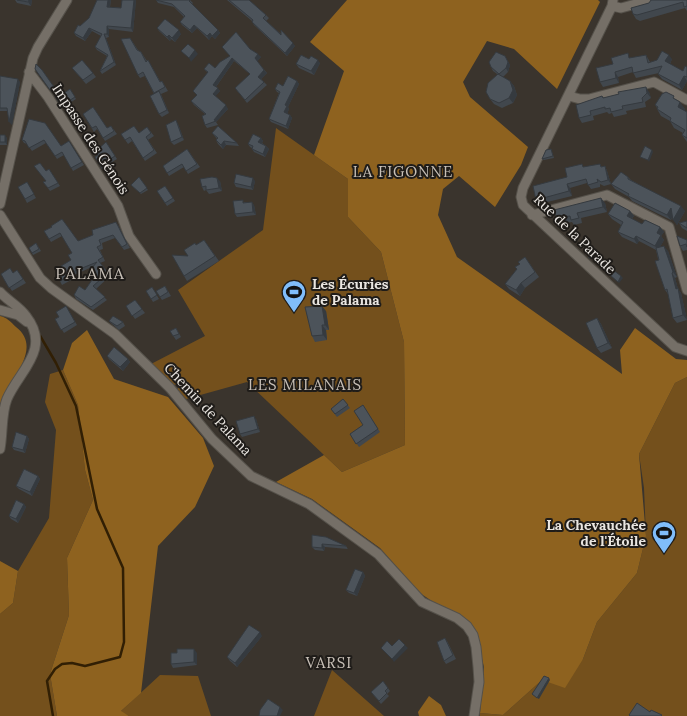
<svg xmlns="http://www.w3.org/2000/svg" width="687" height="716" font-family="Lora,serif">
  <rect width="100%" height="100%" fill="#3a342d"/>
  <path fill="#74501c" d="M276,128L348,179V217L381,252L404,342L405,445L342,472L247,382L186,399L177,389L180,387L179,384L173,385L151,364L205,336L178,290L263,230Z
    M63,370L78,405L85,470L93,500L67,558L69,615L50,674L57,716H0V614L13,603L18,571L49,518L56,430L45,402L50,374Z
    M687,377V716H480V713L503,715L542,680L583,659L597,622L637,573L646,536L644,488L639,454L675,383Z
    M332,670L384,716H314Z
    M160,675L198,676L211,716H129L120,712Z"/>
  <path fill="#8e621f" d="M347,0H598L600,2L557,89L514,49L487,41L463,82L470,97L528,147L521,165L495,207L459,176L443,189L438,215L457,257L622,374L620,350L635,328L676,359L687,360V377L675,383L639,454L646,536L637,573L597,622L583,659L565,688L542,680L503,715L480,713L484,667L474,628L460,615L439,606L420,593L380,548L312,499L276,482L324,455L342,472L405,445L404,342L381,252L348,217V179L314,155L344,71L310,42Z
    M0,316C6,317 11,322 16,327C46,350 3,385 0,409Z
    M87,330L114,379L168,397L203,438L214,466L195,507L158,546L141,693L121,711L129,716H57L50,674L69,615L67,558L93,500L85,470L78,405L63,370L72,343Z
    M0,561L18,571L13,603L0,614Z
    M429,696L441,705L446,716H419L418,712Z"/>
  <g fill="none" stroke-linecap="round" stroke-linejoin="round">
    <path stroke="#311f04" stroke-width="2.5" d="M39,334L56,363L76,406L97,509L123,568L124,642L120,657L85,666L72,663L62,664L55,669L47,681L53,716"/>
    <g stroke="#55514a" stroke-width="11">
      <path id="street" d="M613,0L612,6L523,188L521,197L523,205L675,347L687,351
        M612,6L621,8L651,0
        M29,72L48,97L118,206L129,236L156,274
        M569,96L580,99H589L654,82L687,100
        M0,204L33,58L38,47L67,0
        M0,215L40,278L51,288L115,334L170,388L212,439L251,476L309,504L378,554L422,602L457,618L467,626L473,635L476,647L478,667L479,682L474,716
        M532,215L607,195L611,197L669,227L687,290
        M0,292C8,301 19,306 26,316C52,349 19,371 7,399C1,414 3,433 0,449
        M0,310L18,315L27,322"/>
    </g>
    <use href="#street" stroke="#756f67" stroke-width="9"/>
  </g>
  <path fill="#41474d" d="M15,0H32L31,6L17,3Z
    M97,0H111L110,7L121,8L122,0H136L133,32L109,29V37L106,38L116,65L102,74L100,71L107,56L97,50L95,47L101,36L92,31L85,41L76,36L74,33L89,18Z
    M156,0H190L193,3L192,4L218,30L220,33L215,39L212,36L209,40L197,28L192,33L182,25L180,22L184,17L174,7L158,3Z
    M227,0H249L266,15L269,18L266,21L295,46L287,56L254,25L252,22V21Z
    M687,0V11L685,8L640,21L636,19L633,14Z
    M157,28L181,34L175,42L171,39L170,41L159,31Z
    M130,38L138,50L141,52L147,61L148,60L160,81H162L168,91L161,94L169,113L162,117L159,114L154,94L145,76L140,78L138,75Z
    M250,49L261,57L257,61L267,73L261,79L267,85L247,103L235,88L250,74L234,61L216,87L220,91L215,96L228,109L216,122L218,125L207,128L205,125V114L194,105L191,101L197,95L193,91L208,73L204,69L215,68Z
    M646,55L650,62L672,59L670,64L683,71L687,67V81L682,90L662,79L658,74L659,73L636,78L633,72L618,77L619,83L603,87L600,82L613,64L631,58Z
    M505,56L510,65L508,72L503,77L510,81L514,86L517,95L513,103L502,108L494,104L490,99L497,74L493,71L491,67Z
    M309,59L320,63L314,75L299,68L296,64Z
    M72,68L93,73L96,77L86,84Z
    M42,70L60,96L70,89L76,99L62,108L55,96L56,91L53,93L37,72Z
    M0,76L20,82L12,125L8,111H0Z
    M297,81L299,84L288,107L289,109L287,114L290,115L292,118L288,129L271,122L269,119L279,93L277,92L275,89Z
    M649,92L651,98L645,102L646,107L626,111L627,114L614,117L612,113L609,114L607,112L593,116L594,120L582,123L579,118L602,96L604,98Z
    M677,101L685,109L684,110L687,112V142L682,135L683,133L674,128L670,121L661,116L657,109V108L655,105Z
    M83,114L107,128L111,126L117,134L105,141L97,129L94,132Z
    M29,119L61,146L69,141L84,165L73,171L64,155L57,159L46,143L32,151L27,144L24,143L22,140Z
    M178,124L184,140L174,145L171,142Z
    M147,127L154,136L148,140L157,153L145,161L132,141L128,144L121,134L139,133Z
    M212,133L237,143L239,146L226,145L223,149L218,144L216,140L217,139Z
    M0,135L7,138V145H0Z
    M261,138L263,141L262,143L266,146L269,149L265,157L254,152L252,149V148L250,147L248,144Z
    M106,142L117,159L109,164L111,168L105,172L95,157L98,155Z
    M187,149L200,167L188,174L184,167L169,176L163,166Z
    M551,149L554,158L544,160L542,159Z
    M605,166L607,171L611,184L604,186L600,184V187L591,189L587,183L570,188L572,196L539,204L536,200L567,177L585,167Z
    M49,169L60,186L50,191L43,182L46,181V171Z
    M139,177L148,190L141,194L131,185Z
    M628,177L631,180L685,211L677,225L673,216L671,220L632,201L629,197L615,189L611,184Z
    M220,181L222,191L209,194L206,190L204,191L202,187Z
    M255,181L253,190L236,187L234,183Z
    M27,182L36,198L27,203L25,199Z
    M165,186L175,201L167,206L157,191Z
    M244,202L254,205L256,215L237,217L235,214Z
    M605,203L607,212L581,218L582,223L574,225L572,222L560,224L557,218Z
    M630,211L634,216L632,219L642,224L660,227L664,232L661,236L664,240L660,247L668,251L677,277L675,278L678,289L681,293L687,320L677,323L673,318L668,294L665,290L656,250L639,241L637,244L622,237L618,232L621,225L612,219L608,214Z
    M687,221V231L682,228L679,223Z
    M118,225L130,248L124,250L115,238L102,243L103,249L100,250L105,261L100,263L110,276L96,289L107,300L93,310L76,299L74,295L85,290L92,280L94,274L92,267L72,276L73,279L62,285L60,281L63,270L71,260L72,253L62,236L51,242L44,231L52,227L78,241Z
    M204,240L219,261L187,281L184,276L188,256L196,245Z
    M687,240V250L683,251L680,246Z
    M36,243L41,251L33,255L29,248Z
    M525,257L539,277L525,288L520,296L509,289L505,284L517,269Z
    M17,270L26,283L12,291L1,274L13,273Z
    M165,286L171,296L162,300L156,291Z
    M152,287L159,299L153,302L146,291Z
    M135,300L145,313L135,319L126,306Z
    M66,306L77,325L64,333L55,319L59,317Z
    M326,311L329,330H326L327,340L315,342L312,336Z
    M597,318L601,324L612,348L601,353L597,348Z
    M109,321L123,322L125,326L119,330L112,324Z
    M176,328L181,337L176,340L170,331Z
    M107,356L128,359L130,362L123,371L109,359Z
    M343,399L350,408L337,417L331,409Z
    M363,405L380,432L359,447L350,434L363,425Z
    M256,419L260,432L242,437L240,434Z
    M27,436L29,439L25,453L14,450L12,447Z
    M38,476L40,479L32,496L19,489L16,486Z
    M24,504L26,507L18,523L11,519L9,516Z
    M326,537L346,546L348,549L325,547L324,551L315,550L312,547Z
    M363,572L365,576L357,596L349,593L346,590Z
    M262,636L237,667L230,661L227,657Z
    M447,641L456,659L446,664L444,661Z
    M177,653H197V665L173,668L171,664Z
    M388,688L390,691L387,694L389,696L381,704L371,692Z"/>
  <path fill="#353a3f" d="M29,0H32L31,6L28,2Z
    M108,0H111L109,10L107,7Z
    M134,0H136L133,32L131,28Z
    M194,25L197,28L192,33L190,30Z
    M107,26L109,29V37L107,34Z
    M89,28L92,31L85,41L83,38Z
    M179,30L181,34L175,42L172,38Z
    M218,30L220,33L215,39L212,36Z
    M210,33L212,36L209,40L207,36Z
    M104,34L106,38L116,65L114,62Z
    M169,35L171,39L170,41L167,37Z
    M293,43L295,46L287,56L285,53Z
    M195,50L198,54L191,62L189,58Z
    M258,54L261,57L257,62L255,58Z
    M669,55L672,59L669,66L665,61Z
    M505,56L510,65L508,72L506,68Z
    M232,58L234,61L215,88L213,85Z
    M318,60L320,63L314,75L311,71Z
    M264,70L267,73L260,80L258,77Z
    M615,72L618,77L619,83L616,78Z
    M684,76L687,81L682,90L679,85Z
    M18,79L20,82L12,125L9,122Z
    M297,81L299,84L288,107L289,109L287,115L284,112L285,105Z
    M510,81L514,86L517,95L513,103L509,98Z
    M646,87L649,92L651,98L647,93Z
    M218,88L220,91L215,97L213,94Z
    M159,91L161,95L169,113L167,110Z
    M680,102L685,109L683,113L678,107Z
    M226,105L228,109L216,122L214,120Z
    M290,115L292,118L288,129L286,126Z
    M176,120L178,124L184,140L182,137Z
    M5,135L7,138V145L5,142Z
    M261,138L263,141L261,145L258,142Z
    M224,141L226,145L223,149L221,145Z
    M266,146L269,149L265,157L263,154Z
    M652,150L653,152L649,162L648,160Z
    M605,166L607,171L611,184L608,180Z
    M217,178L220,181L222,191L219,188Z
    M253,178L255,181L253,190L251,187Z
    M567,184L570,188L572,196L569,191Z
    M601,198L605,203L607,212L603,207Z
    M252,202L254,205L256,215L253,212Z
    M681,206L685,211L677,225L673,220Z
    M671,208L674,213L671,220L667,215Z
    M630,211L634,216L630,221L627,216Z
    M660,227L664,232L661,236L664,240L658,251L655,246L657,233Z
    M636,236L639,241L637,244L634,239Z
    M664,246L668,251L677,277L673,272Z
    M594,248L595,250L590,259L589,258Z
    M672,273L675,278L678,289L681,293L687,320L683,315Z
    M621,276L623,278L619,283L618,282Z
    M521,283L525,288L520,296L516,290Z
    M322,306L326,311L329,330L325,325Z
    M597,318L601,324L612,348L608,343Z
    M322,325L326,330L327,340L323,335Z
    M128,359L130,362L123,371L120,367Z
    M254,416L256,419L260,432L258,429Z
    M27,436L29,439L25,453L23,450Z
    M38,476L40,479L32,496L30,492Z
    M24,504L26,507L18,523L16,519Z
    M322,544L325,547L324,551L322,548Z
    M363,572L365,576L357,596L354,593Z
    M260,632L262,636L237,667L235,663Z
    M405,645L408,648L394,662L392,659Z
    M194,649L197,653V665L194,662Z
    M549,678L550,680L539,699L537,698Z
    M280,707L283,710L280,716H277Z"/>
  <path fill="#4c535a" stroke="#353a3f" d="M17,0H29L28,2Z
    M97,0H108L107,7L121,8L122,0H134L131,28L107,26V34H104L114,62L100,71L108,55L95,47L102,34L89,28L83,38L74,33L78,25L80,26L89,18Z
    M156,0H190L189,1L218,30L212,36L210,33L207,36L194,25L190,30L180,22L185,16L172,4Z
    M229,0H249L266,15L263,18L281,35V30L293,43L285,53L252,22L253,20Z
    M651,0H687V6L684,7L683,2L637,15L633,14L631,8L649,3Z
    M165,19L179,30L172,38L169,35L167,37L157,28Z
    M236,32L250,49L258,54L255,58L264,70L258,77L264,82L245,100L235,88L250,74L232,58L213,85L218,88L213,94L226,105L214,120L216,121L205,125L202,116L206,114L191,101L197,95L193,91L208,72L204,69L209,63L215,68L220,62L230,56L222,47Z
    M130,38L137,50L141,52L146,62L148,60L160,82L162,81L165,87L154,93L143,72L138,75L121,39Z
    M188,44L195,50L189,58L181,51Z
    M662,51L669,55L665,61L683,71L685,66L687,67V77L684,76L679,85L658,74L662,66L633,73L632,67L615,72L616,78L600,82L596,68L613,64L611,58L628,53L629,58L646,55L648,63L657,60Z
    M496,52L505,56L508,62L506,68L499,74L491,67L489,62Z
    M301,55L309,59L311,56L318,60L311,71L296,64Z
    M82,60L93,73L83,80L72,68Z
    M36,64L42,70L54,87L50,90L35,69Z
    M498,74L510,81L513,90L509,98L499,103L490,99L486,92L488,83Z
    M0,76L18,79L9,122L7,108H0Z
    M288,76L297,81L285,105L287,106L284,112L290,115L286,126L269,119L280,92L275,89L278,83L283,86Z
    M646,87L647,93L642,98L643,102L622,106L623,109L611,112L610,108L605,109V107L590,111L591,115L579,118L576,105L602,96L603,98L619,94L618,92Z
    M70,89L75,97L61,106L55,96L57,91L60,96Z
    M159,91L167,110L159,114L150,96Z
    M666,92L674,96L673,98L680,102L678,107L687,112V138L682,135L685,130L670,121L671,118L657,109L658,107L655,105L662,94Z
    M93,107L107,128L111,126L114,131L103,138L96,126L92,128L83,114Z
    M29,119L45,123L61,146L69,141L82,162L71,168L62,152L55,156L44,140L29,148L25,141L22,140Z
    M176,120L182,137L171,142L166,125Z
    M134,126L139,133L147,127L151,133L146,137L154,150L143,158L130,137L125,140L121,134Z
    M218,126L237,143L224,141L221,145L216,140L218,138L212,133Z
    M253,134L261,138L258,142L266,146L263,154L252,149L253,146L248,144Z
    M0,135H5V142H0Z
    M106,142L115,156L107,161L109,165L103,170L95,157L98,155L96,151Z
    M645,146L652,150L648,160L640,157Z
    M187,149L197,164L186,171L182,164L167,173L163,166Z
    M551,149L553,156L542,159L546,150Z
    M40,163L46,171L49,169L58,183L48,188L43,182L46,181L34,166Z
    M582,164L583,167L600,164L601,167L605,166L608,180L601,182L597,179L598,182L588,185L586,179L567,184L569,191L536,200L533,186L567,177L565,168Z
    M621,172L628,177V179L681,206L673,220L671,208L667,215L628,196L629,194L611,184Z
    M236,174L253,178L251,187L234,183Z
    M139,177L147,188L140,193L131,185Z
    M212,177L217,178L219,188L206,190V186L202,187L200,179Z
    M27,182L34,194L25,199L18,187Z
    M165,186L173,198L165,203L157,191Z
    M601,198L603,207L577,213L579,218L571,220L570,216L557,218L554,210Z
    M243,200V203L252,202L253,212L235,214L233,201Z
    M615,203L630,211L627,216L642,224L645,220L660,227L657,233L661,235L655,246L636,236L634,239L618,232L623,222L608,214Z
    M62,219L78,241L93,235L92,230L116,222L127,244L122,247L113,235L99,240L101,245L97,247L103,257L98,260L108,273L93,286L105,297L91,307L74,295L79,286L85,290L92,280L90,277L94,274L91,269L97,262L70,273L71,275L60,281L56,274L63,270L61,266L71,260L68,255L72,253L60,233L49,239L44,231L52,227L51,226Z
    M687,221V228L679,223Z
    M677,236L687,240V247L686,244L680,246Z
    M204,240L215,256L184,276L172,255L188,256L184,250L195,243L196,245Z
    M36,243L39,249L32,253L29,248Z
    M584,244L594,248L589,258Z
    M664,246L673,272L672,273L676,289L678,288L683,315L673,318L667,289L665,290L655,261L659,260L656,248Z
    M525,257L535,272L521,283L516,290L505,284L517,269L515,267L520,264L518,262Z
    M605,264L621,276L618,282L602,268Z
    M10,268L13,273L17,270L23,279L9,288L1,274Z
    M165,286L168,292L160,297L156,291Z
    M152,287L157,295L151,299L146,291Z
    M135,300L142,309L132,316L126,306Z
    M66,306L75,322L61,330L55,319L59,317L56,312Z
    M322,306L325,325H322L323,335L312,336L305,307Z
    M113,316L123,322L117,326L109,321Z
    M597,318L608,343L597,348L586,323Z
    M176,328L179,334L173,336L170,331Z
    M114,347L128,359L120,367L107,356Z
    M343,399L348,405L335,414L331,409Z
    M363,405L378,429L356,444L350,434L363,425L354,411Z
    M254,416L258,429L240,434L236,421Z
    M16,432L27,436L23,450L12,447Z
    M24,469L38,476L30,492L16,486Z
    M16,500L24,504L16,519L9,516Z
    M312,535L326,537L346,546L322,544V548L312,547Z
    M355,569L363,572L354,593L346,590Z
    M249,625L260,632L235,663L227,657Z
    M445,638L453,655L444,661L437,642Z
    M399,639L405,645L392,659L381,648L387,641L392,646Z
    M177,649H194V662L171,664V653H177Z
    M544,676L549,678L537,698L532,694Z
    M383,681L388,688L385,691L387,693L379,701L371,692Z
    M268,699L280,707L277,716H259L260,710Z
    M637,703L650,712L651,710L662,715L661,716H630L629,715Z"/>
  <defs>
    <g id="stadium-pin" transform="scale(1.25)"><path d="M0 17L-7.5 6A9.5 9.5 0 1 1 7.5 6Z" fill="#80bdfa" stroke="#1f1c19"/><path d="M0-5a6.5 5 0 1 0 0 10a6.5 5 0 1 0 0-10ZM-3.5-1.8h7v3.6h-7Z" fill="#111"/></g>
  </defs>
  <g fill-rule="evenodd">
    <use href="#stadium-pin" x="294" y="292"/>
    <use href="#stadium-pin" x="664" y="533"/>
  </g>
  <g text-anchor="middle" dominant-baseline="central" stroke-width="4" stroke-linejoin="round" paint-order="stroke">
    <g font-size="14" fill="#eae6e1" stroke="#1f1c19">
      <text transform="translate(91 139) rotate(57)">Impasse des Génois</text>
      <text transform="translate(575 234) rotate(44)">Rue de la Parade</text>
      <text transform="translate(208 409) rotate(47)">Chemin de Palama</text>
    </g>
    <g font-size="14" font-weight="bold" fill="#eae6e1" stroke="#1f1c19" text-anchor="start">
      <text x="312" y="284">Les Écuries<tspan x="312" dy="16">de Palama</tspan></text>
      <text x="646" y="525" text-anchor="end">La Chevauchée<tspan x="646" dy="16">de l'Étoile</tspan></text>
    </g>
    <g font-size="15" letter-spacing="1" fill="#c8c0b7" stroke="#1f1c19">
      <text x="403" y="171">LA FIGONNE</text>
      <text x="305" y="384">LES MILANAIS</text>
      <text x="329" y="662">VARSI</text>
    </g>
    <g font-size="16" letter-spacing="1" fill="#c8c0b7" stroke="#1f1c19">
      <text x="90" y="273">PALAMA</text>
    </g>
  </g>
</svg>
